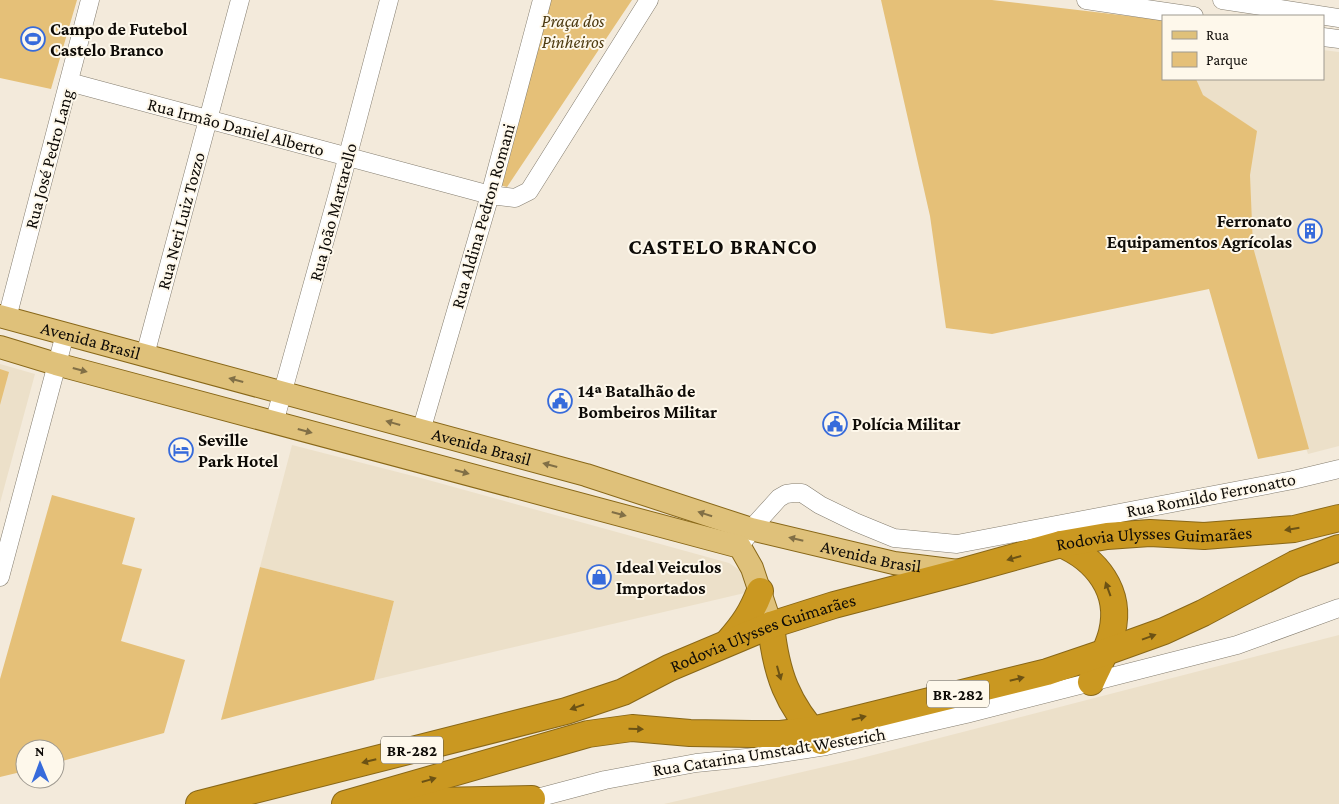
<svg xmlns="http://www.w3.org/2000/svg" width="1339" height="804" font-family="'Crimson Pro',serif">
  <rect width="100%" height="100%" fill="#f3eadb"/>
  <path fill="#ece0c9" d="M1323,50L1339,52V446L1308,454L1185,79H1323Z
    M0,364L35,374L0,503Z
    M292,445L421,478L729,563L741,571L748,579L749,592L374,680L394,601L260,567Z
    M1339,635V804H664L854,760Z"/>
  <path fill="#e5c078" d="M0,0H77L51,89L0,78Z
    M549,0H632L507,187L496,184Z
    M881,0H992L1163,20V79H1196L1203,95L1257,131L1250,175L1253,247L1309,449L1258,459L1209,289L992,334L946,328L930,216Z
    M0,369L9,372L0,405Z
    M52,495L135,518L122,564L142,569L121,641L185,660L164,733L55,763V749H25V771L0,777V679Z
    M260,567L394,601L374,680L221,720Z"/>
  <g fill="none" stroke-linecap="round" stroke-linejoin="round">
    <g stroke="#847d6f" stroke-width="19">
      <path id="minor" d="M1086,0L1194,16
        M1222,0L1339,18
        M1323,37L1339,39
        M69,82L490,195L515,198L529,191L649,0
        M7,318L90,0
        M145,355L240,0
        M274,423L338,193L389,0
        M421,431L490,195L542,0
        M746,538L751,529L779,498L786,494L793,493H802L820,505L855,522L894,538L957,544L1293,480L1339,469
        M0,577L65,334
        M522,802L605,780L696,763L756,757L826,746L966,714L1237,645L1339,608"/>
    </g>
    <g stroke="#886718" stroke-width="24">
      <g id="major">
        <path id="s1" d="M0,316L586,475L751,529L894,563L958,571"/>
        <path d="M0,347L56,364L740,547L752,568L771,625"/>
      </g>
    </g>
    <g stroke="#886718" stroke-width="28">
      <g id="highway">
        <path d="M1061,544C1096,559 1122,591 1112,632C1108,649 1098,666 1091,682"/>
        <path d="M771,625C776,674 787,704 821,741"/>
        <path d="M729,641C744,624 752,612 760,591"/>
        <path d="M384,802L532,799"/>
        <path id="s2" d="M199,804L566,711L623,692L669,668L771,625L834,605L964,571L1061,544L1107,536L1150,533L1204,536L1294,529L1339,518"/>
        <path d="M345,804L588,734L632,728L690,733L752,734H781L812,730L1047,672L1103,653L1164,631L1203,613L1295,564L1339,548"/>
      </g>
    </g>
    <use href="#minor" stroke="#fff" stroke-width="18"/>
    <use href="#major" stroke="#dfc17a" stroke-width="22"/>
    <use href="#highway" stroke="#ca9821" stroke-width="26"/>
  </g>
  <defs><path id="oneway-solid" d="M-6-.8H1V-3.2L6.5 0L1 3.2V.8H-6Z" transform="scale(1.25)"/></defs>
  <g fill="#816f46">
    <use href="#oneway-solid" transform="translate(80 370) rotate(15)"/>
    <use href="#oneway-solid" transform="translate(236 380) rotate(-165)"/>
    <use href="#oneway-solid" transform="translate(393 423) rotate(-164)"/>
    <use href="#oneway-solid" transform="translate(305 431) rotate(15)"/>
    <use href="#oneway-solid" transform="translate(550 465) rotate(-165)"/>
    <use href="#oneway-solid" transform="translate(462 472) rotate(15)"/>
    <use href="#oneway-solid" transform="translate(619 514) rotate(15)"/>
    <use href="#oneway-solid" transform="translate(705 514) rotate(-162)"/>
    <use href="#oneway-solid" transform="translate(796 539) rotate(-167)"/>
  </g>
  <g fill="#6c5214">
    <use href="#oneway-solid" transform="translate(1292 529) rotate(171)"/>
    <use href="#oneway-solid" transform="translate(1014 558) rotate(164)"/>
    <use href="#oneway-solid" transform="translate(1108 589) rotate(-110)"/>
    <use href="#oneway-solid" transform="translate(1149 637) rotate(-20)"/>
    <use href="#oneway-solid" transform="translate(779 673) rotate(74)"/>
    <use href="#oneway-solid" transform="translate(1017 679) rotate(-14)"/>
    <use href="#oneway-solid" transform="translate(577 707) rotate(161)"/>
    <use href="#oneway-solid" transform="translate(859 718) rotate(-14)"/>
    <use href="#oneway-solid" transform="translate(636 729) rotate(2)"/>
    <use href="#oneway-solid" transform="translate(369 761) rotate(166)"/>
    <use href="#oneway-solid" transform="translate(429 780) rotate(-16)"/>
  </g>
  <defs>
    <g id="stadium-ring" transform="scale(1.25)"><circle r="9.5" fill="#fef8eb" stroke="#376bdb" stroke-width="1.5"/><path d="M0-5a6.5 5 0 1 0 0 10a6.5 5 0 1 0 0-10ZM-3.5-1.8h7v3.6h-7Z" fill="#376bdb"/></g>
    <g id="building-ring" transform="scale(1.25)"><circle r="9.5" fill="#fef8eb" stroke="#376bdb" stroke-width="1.5"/><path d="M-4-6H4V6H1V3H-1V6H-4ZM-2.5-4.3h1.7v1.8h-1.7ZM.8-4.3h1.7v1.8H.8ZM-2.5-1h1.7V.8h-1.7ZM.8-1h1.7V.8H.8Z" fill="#376bdb"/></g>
    <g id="civic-ring" transform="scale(1.25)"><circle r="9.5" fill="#fef8eb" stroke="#376bdb" stroke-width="1.5"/><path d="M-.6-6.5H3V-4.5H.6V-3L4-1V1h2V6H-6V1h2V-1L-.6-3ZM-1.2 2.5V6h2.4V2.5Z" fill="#376bdb"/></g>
    <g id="hotel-ring" transform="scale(1.25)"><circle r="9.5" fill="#fef8eb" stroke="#376bdb" stroke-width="1.5"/><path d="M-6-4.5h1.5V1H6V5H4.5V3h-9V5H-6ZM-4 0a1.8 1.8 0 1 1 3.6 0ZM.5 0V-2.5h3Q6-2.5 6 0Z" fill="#376bdb"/></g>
    <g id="shop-ring" transform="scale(1.25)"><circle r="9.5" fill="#fef8eb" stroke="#376bdb" stroke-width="1.5"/><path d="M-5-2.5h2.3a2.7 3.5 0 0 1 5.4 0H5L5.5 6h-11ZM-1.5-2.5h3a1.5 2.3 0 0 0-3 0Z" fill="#376bdb"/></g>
  </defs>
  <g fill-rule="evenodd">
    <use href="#stadium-ring" x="33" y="39"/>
    <use href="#building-ring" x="1310" y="231"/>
    <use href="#civic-ring" x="560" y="401"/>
    <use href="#civic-ring" x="835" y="424"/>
    <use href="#hotel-ring" x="181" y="450"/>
    <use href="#shop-ring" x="599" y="577"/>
  </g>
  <g text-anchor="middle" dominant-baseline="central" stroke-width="4" stroke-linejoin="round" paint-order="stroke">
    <g fill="#fef8eb" stroke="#56524b" stroke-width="1">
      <rect x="927" y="680.5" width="62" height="27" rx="4"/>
      <rect x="381" y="736.5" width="62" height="27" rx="4"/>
    </g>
    <g font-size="16" font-weight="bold" fill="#0e0b07">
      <text x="958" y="694">BR-282</text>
      <text x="412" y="750">BR-282</text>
    </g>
    <g font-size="18" font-style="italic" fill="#4d3a11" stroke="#fef8eb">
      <text x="573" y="21">Praça dos<tspan x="573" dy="21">Pinheiros</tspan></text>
    </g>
    <g font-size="18" font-weight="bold" fill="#0e0b07" stroke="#fef8eb" text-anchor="start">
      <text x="50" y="29">Campo de Futebol<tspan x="50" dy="21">Castelo Branco</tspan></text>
      <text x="1292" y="221" text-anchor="end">Ferronato<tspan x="1292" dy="21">Equipamentos Agrícolas</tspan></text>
      <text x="578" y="391">14ª Batalhão de<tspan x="578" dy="21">Bombeiros Militar</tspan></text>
      <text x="852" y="424">Polícia Militar</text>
      <text x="198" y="440">Seville<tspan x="198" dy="21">Park Hotel</tspan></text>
      <text x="616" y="567">Ideal Veiculos<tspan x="616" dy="21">Importados</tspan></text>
    </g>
    <g font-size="18" fill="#0e0b07" stroke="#fef8eb">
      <text transform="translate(236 127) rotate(15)">Rua Irmão Daniel Alberto</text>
      <text transform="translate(49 159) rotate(-75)">Rua José Pedro Lang</text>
      <text transform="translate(333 212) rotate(-75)">Rua João Martarello</text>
      <text transform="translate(483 216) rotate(-74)">Rua Aldina Pedron Romani</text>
      <text transform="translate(181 221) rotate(-75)">Rua Neri Luiz Tozzo</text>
      <text stroke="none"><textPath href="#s1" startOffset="94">Avenida Brasil</textPath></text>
      <text stroke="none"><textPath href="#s1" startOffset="499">Avenida Brasil</textPath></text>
      <text transform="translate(1211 495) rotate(-11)">Rua Romildo Ferronatto</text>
      <text stroke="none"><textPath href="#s2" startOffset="996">Rodovia Ulysses Guimarães</textPath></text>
      <text stroke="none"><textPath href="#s1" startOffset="904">Avenida Brasil</textPath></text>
      <text stroke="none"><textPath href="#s2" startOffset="591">Rodovia Ulysses Guimarães</textPath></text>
      <text transform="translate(769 752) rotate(-9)">Rua Catarina Umstadt Westerich</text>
    </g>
    <g font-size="22" font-weight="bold" letter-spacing="1" fill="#0e0b07" stroke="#fef8eb">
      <text x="723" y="246">CASTELO BRANCO</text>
    </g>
  </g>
  <rect x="1162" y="15" width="162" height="65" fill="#fef8eb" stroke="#9e9990"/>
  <rect x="1172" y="31" width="25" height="8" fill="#dfc17a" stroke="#9e9990"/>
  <text x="1206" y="40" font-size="15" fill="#0e0b07">Rua</text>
  <rect x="1172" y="52" width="25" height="15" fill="#e5c078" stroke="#9e9990"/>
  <text x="1206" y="65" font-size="15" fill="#0e0b07">Parque</text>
  <g transform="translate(40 764) rotate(359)"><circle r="24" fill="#fef8eb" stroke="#9e9990"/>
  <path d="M0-4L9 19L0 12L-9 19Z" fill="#376bdb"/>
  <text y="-8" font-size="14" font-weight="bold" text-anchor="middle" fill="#0e0b07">N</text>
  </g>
</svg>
